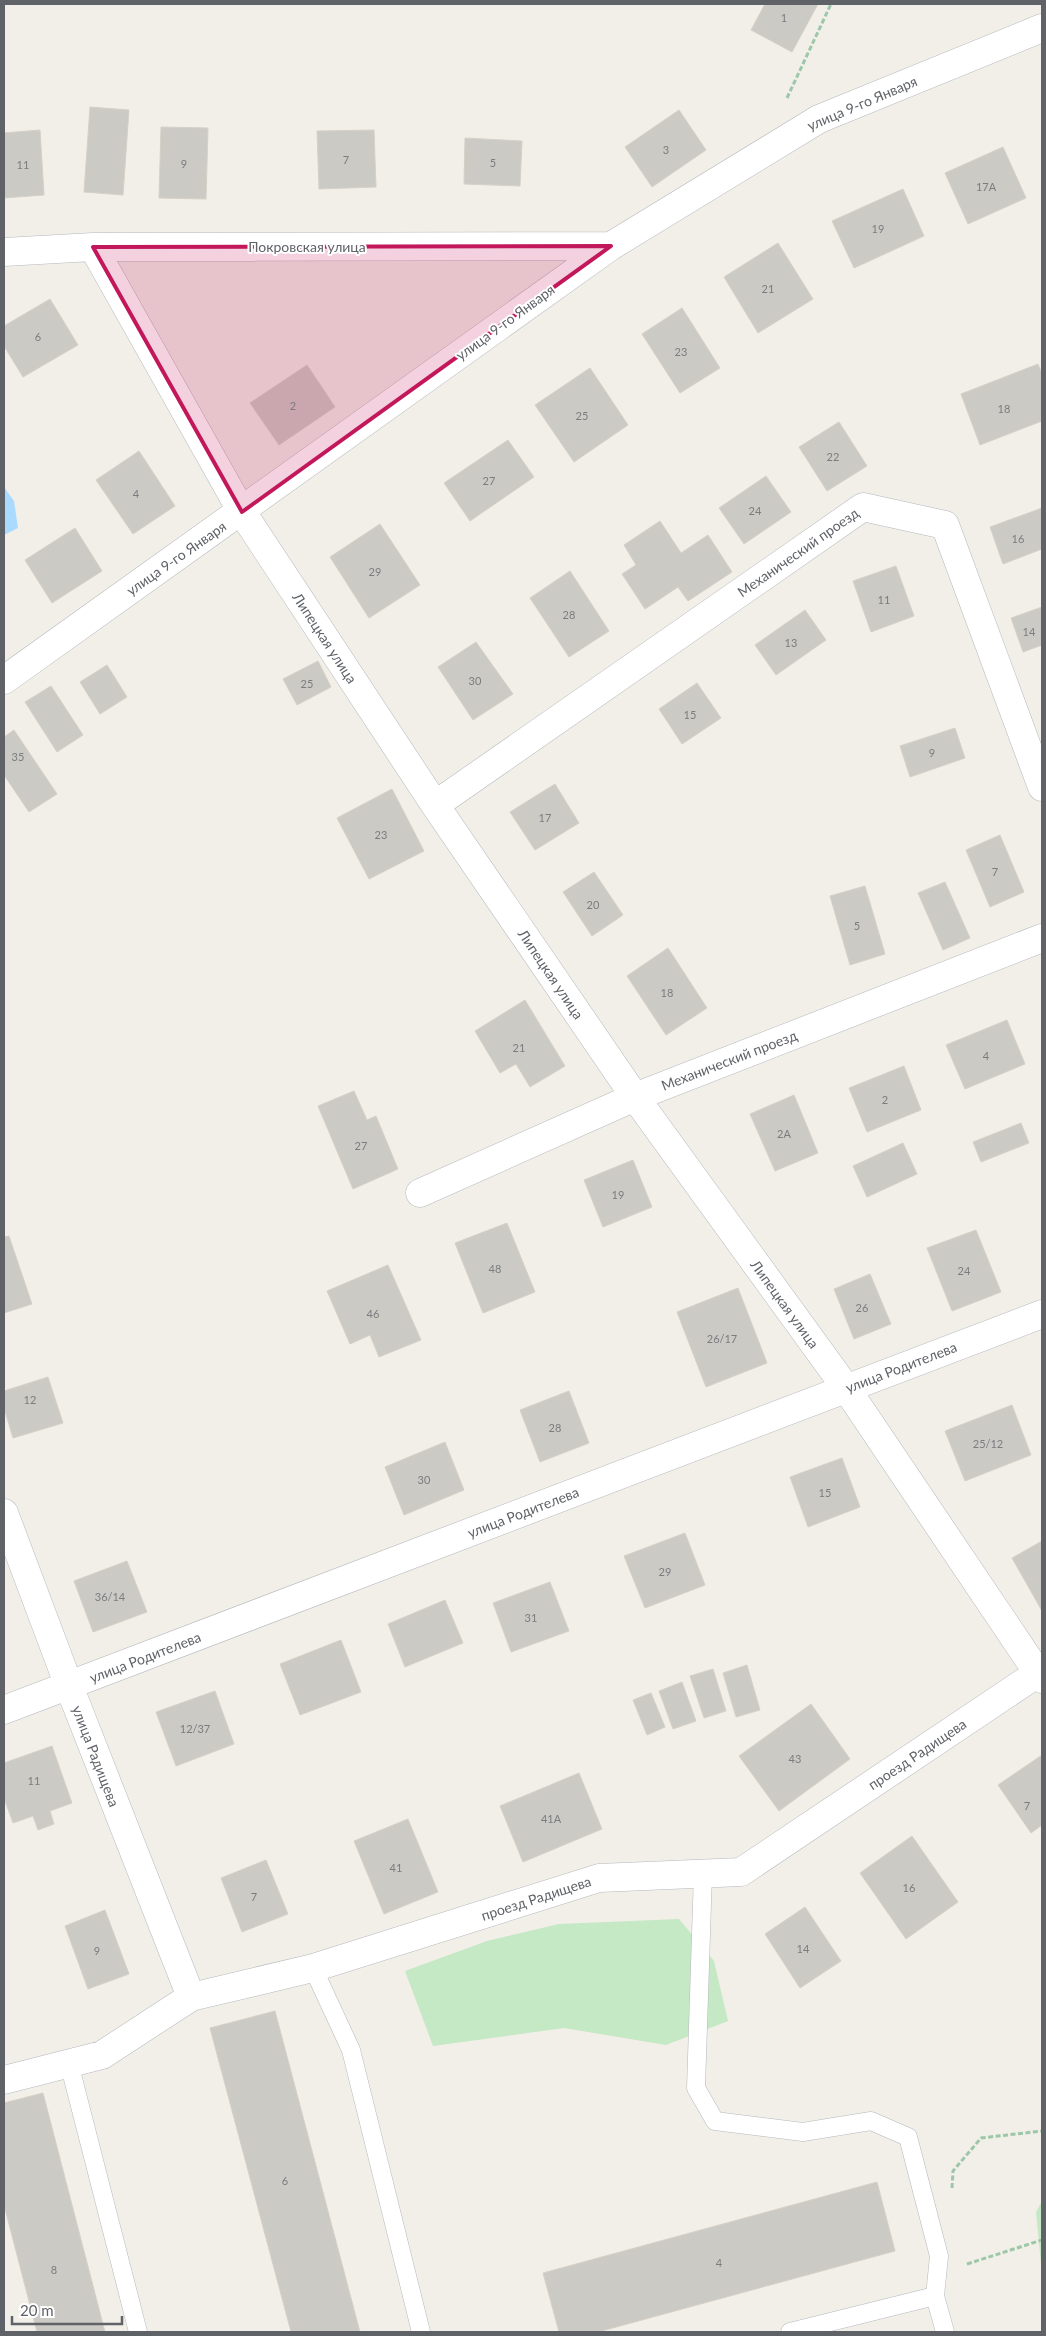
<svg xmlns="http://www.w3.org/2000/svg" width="1046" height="2336" font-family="Lato,sans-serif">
  <rect width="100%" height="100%" fill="#f1efe8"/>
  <path fill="#c5e8c5" d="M679,1919L714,1961L728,2021L666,2045L564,2028L433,2046L405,1971L487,1941L559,1924Z
    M1042,2201V2274L1036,2212Z"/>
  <path fill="#aadaff" d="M4,487L14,501L18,528L4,535Z"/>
  <path fill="#cccac5" stroke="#d6d1c6" d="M765,4H818L792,52L751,30Z
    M90,107L129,110L123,195L84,192Z
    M679,110L706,150L652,187L625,147Z
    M161,127L208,128L206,199L159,198Z
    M40,130L44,195L4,198V133Z
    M374,130L376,187L319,189L317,131Z
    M465,138L522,141L520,186L464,184Z
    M1003,147L1026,198L968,224L945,173Z
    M903,189L924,236L854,268L832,221Z
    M778,243L813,299L758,333L724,277Z
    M50,299L78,345L23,377L4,346V326Z
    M682,308L720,368L680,393L642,334Z
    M1038,364L1042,374V421L980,445L961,394Z
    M307,365L335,407L279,445L250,403Z
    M590,368L628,425L574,462L535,405Z
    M839,422L867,466L827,491L799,447Z
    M508,440L534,477L470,521L444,483Z
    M139,451L175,506L133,534L96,480Z
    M766,476L791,512L744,544L719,508Z
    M1042,508V549L1003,564L990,527Z
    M660,521L681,553L708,535L732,572L688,601L678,587L645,609L622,574L636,565L624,545Z
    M380,524L420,585L369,618L330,557Z
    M75,528L102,571L52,603L25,560Z
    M896,566L914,616L871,632L853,581Z
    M570,571L609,631L569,657L530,598Z
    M1042,607V645L1023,652L1011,618Z
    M805,610L826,640L776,675L755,645Z
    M476,642L513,694L473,720L438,667Z
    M318,661L331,687L297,705L283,679Z
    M107,665L127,697L100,714L80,682Z
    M697,683L721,718L682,744L659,709Z
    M51,686L83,735L57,752L25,702Z
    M955,728L965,758L910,777L900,746Z
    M14,730L57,794L29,812L4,775V737Z
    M555,784L579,823L535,850L510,812Z
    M392,789L424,851L369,879L337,818Z
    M1000,835L1024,892L990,907L966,850Z
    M594,872L623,915L592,936L563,892Z
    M945,882L970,938L943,950L918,893Z
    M865,886L885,954L850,965L830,896Z
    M668,948L707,1008L666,1035L627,976Z
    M525,1000L565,1066L530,1087L516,1064L500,1073L475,1031Z
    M1007,1020L1025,1064L965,1089L946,1045Z
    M904,1066L921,1110L867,1132L849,1088Z
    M354,1091L367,1120L376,1116L398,1169L353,1189L318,1106Z
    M794,1095L818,1153L775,1171L750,1114Z
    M1021,1123L1029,1143L981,1162L973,1142Z
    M903,1143L917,1174L867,1197L853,1166Z
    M633,1160L652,1207L603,1227L584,1180Z
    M507,1223L535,1292L483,1313L455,1243Z
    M976,1230L1001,1292L952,1311L927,1248Z
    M9,1236L32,1304L4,1313V1237Z
    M388,1265L421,1340L379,1357L370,1335L350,1344L327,1291Z
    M870,1274L891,1324L854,1339L834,1289Z
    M738,1288L767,1363L706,1387L677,1312Z
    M48,1377L63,1423L13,1438L4,1408V1391Z
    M569,1391L589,1443L540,1462L520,1410Z
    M1012,1405L1031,1455L965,1481L945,1431Z
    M445,1442L464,1490L404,1515L385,1467Z
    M842,1458L860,1507L808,1527L790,1477Z
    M685,1533L705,1585L645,1608L624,1556Z
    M1042,1541V1611L1012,1558Z
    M127,1561L147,1612L93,1632L74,1581Z
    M550,1582L569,1631L511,1652L493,1603Z
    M445,1600L463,1643L405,1667L388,1624Z
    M341,1640L361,1692L300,1715L280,1664Z
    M747,1665L760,1710L736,1717L723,1673Z
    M713,1669L726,1711L704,1718L690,1676Z
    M682,1682L696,1721L673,1729L659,1691Z
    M215,1691L234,1744L176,1766L156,1712Z
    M651,1693L665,1727L647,1735L633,1700Z
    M811,1704L850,1759L779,1811L739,1756Z
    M52,1746L72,1803L50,1811L54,1824L38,1830L33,1816L13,1823L4,1798V1763Z
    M1042,1755V1825L1031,1833L998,1785Z
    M579,1773L602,1829L523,1862L500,1806Z
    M408,1819L438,1892L384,1914L354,1841Z
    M912,1836L958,1902L906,1939L860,1873Z
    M266,1860L288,1914L242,1932L221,1878Z
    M805,1907L841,1961L800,1988L765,1934Z
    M105,1910L129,1974L88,1989L65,1926Z
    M275,2011L360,2332H291L210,2028Z
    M43,2093L105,2332H37L4,2205V2103Z
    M877,2182L895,2251L598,2332H559L543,2273Z"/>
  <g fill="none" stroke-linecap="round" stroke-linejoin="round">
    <g stroke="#b5b8bc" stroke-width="19">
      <path id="lane" d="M703,1873L696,2088L715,2121L803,2132L871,2121L908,2137L939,2256L935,2296L945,2332
        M313,1968L351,2050L421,2332
        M69,2063L138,2332
        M790,2332L935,2296"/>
    </g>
    <g stroke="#b5b8bc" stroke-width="29">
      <path id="street" d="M93,247L242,512L435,805L635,1097L846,1388L1042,1679
        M4,252L93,247L611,246
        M4,680L611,246L819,119L1042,28
        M435,805L863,507L945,525L1042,787
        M420,1193L635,1097L1042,938
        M4,1513L69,1686L191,1997
        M4,1710L1042,1314
        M4,2080L102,2055L191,1997L313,1968L599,1878L741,1872L1038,1673"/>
    </g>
    <path stroke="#9cc7a9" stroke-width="3" stroke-dasharray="5 2.5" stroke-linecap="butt" d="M787,98L831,4
      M952,2188L953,2171L981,2138L1042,2131
      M967,2264L1042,2240"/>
    <use href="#lane" stroke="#fff" stroke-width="18"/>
    <use href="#street" stroke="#fff" stroke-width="28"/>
  </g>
  <path fill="#c2185b" fill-opacity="0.2" stroke="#c2185b" stroke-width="4" stroke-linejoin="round" d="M611,246L242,512L93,247Z"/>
  <g text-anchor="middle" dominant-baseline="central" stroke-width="4" stroke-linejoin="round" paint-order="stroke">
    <g font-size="11" fill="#7a7d7f">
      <text x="784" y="17">1</text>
      <text x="666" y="149">3</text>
      <text x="346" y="159">7</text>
      <text x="493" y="162">5</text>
      <text x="184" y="163">9</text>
      <text x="23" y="164">11</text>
      <text x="986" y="186">17А</text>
      <text x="878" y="228">19</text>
      <text x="768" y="288">21</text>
      <text x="38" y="336">6</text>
      <text x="681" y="351">23</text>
      <text x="293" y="405">2</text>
      <text x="1004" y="408">18</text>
      <text x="582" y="415">25</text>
      <text x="833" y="456">22</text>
      <text x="489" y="480">27</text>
      <text x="136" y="493">4</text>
      <text x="755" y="510">24</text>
      <text x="1018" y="538">16</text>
      <text x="375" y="571">29</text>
      <text x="884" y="599">11</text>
      <text x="569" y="614">28</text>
      <text x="1029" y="631">14</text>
      <text x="791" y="642">13</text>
      <text x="475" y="680">30</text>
      <text x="307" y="683">25</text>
      <text x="690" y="714">15</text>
      <text x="932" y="752">9</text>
      <text x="18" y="756">35</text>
      <text x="545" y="817">17</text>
      <text x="381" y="834">23</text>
      <text x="995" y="871">7</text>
      <text x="593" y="904">20</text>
      <text x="857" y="925">5</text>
      <text x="667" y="992">18</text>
      <text x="519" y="1047">21</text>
      <text x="986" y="1055">4</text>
      <text x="885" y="1099">2</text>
      <text x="784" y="1133">2А</text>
      <text x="361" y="1145">27</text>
      <text x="618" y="1194">19</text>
      <text x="495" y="1268">48</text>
      <text x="964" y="1270">24</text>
      <text x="862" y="1307">26</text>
      <text x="373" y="1313">46</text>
      <text x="722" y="1338">26/17</text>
      <text x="30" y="1399">12</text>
      <text x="555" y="1427">28</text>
      <text x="988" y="1443">25/12</text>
      <text x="424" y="1479">30</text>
      <text x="825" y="1492">15</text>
      <text x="665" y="1571">29</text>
      <text x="110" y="1596">36/14</text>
      <text x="531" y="1617">31</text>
      <text x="195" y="1728">12/37</text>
      <text x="795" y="1758">43</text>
      <text x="34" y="1780">11</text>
      <text x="1027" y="1805">7</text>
      <text x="551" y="1818">41А</text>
      <text x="396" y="1867">41</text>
      <text x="909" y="1887">16</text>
      <text x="254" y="1896">7</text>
      <text x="803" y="1948">14</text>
      <text x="97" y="1950">9</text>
      <text x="285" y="2180">6</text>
      <text x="719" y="2262">4</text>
      <text x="54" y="2269">8</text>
    </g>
    <g font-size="14" fill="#5f6368" stroke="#fff">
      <text transform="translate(862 103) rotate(-23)">улица 9-го Января</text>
      <text x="307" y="246">Покровская улица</text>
      <text transform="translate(505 322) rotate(-36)">улица 9-го Января</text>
      <text transform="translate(798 552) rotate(-35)">Механический проезд</text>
      <text transform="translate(176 558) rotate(-35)">улица 9-го Января</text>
      <text transform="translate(325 638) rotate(57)">Липецкая улица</text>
      <text transform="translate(551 974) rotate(56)">Липецкая улица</text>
      <text transform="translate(729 1060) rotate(-21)">Механический проезд</text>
      <text transform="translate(785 1304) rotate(54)">Липецкая улица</text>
      <text transform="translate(901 1367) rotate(-21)">улица Родителева</text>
      <text transform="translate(523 1512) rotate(-21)">улица Родителева</text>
      <text transform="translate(145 1657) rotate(-21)">улица Родителева</text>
      <text transform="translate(917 1754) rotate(-34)">проезд Радищева</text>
      <text transform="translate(96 1756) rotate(69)">улица Радищева</text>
      <text transform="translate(536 1898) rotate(-18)">проезд Радищева</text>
    </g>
  </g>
  <rect width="1046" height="2336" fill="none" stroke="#5f6368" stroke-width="10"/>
  <path d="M12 2316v8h110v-8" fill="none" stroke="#5f6368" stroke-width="2.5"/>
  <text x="20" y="2316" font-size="15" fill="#5f6368" stroke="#ffffff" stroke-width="4" paint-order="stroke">20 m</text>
</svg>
